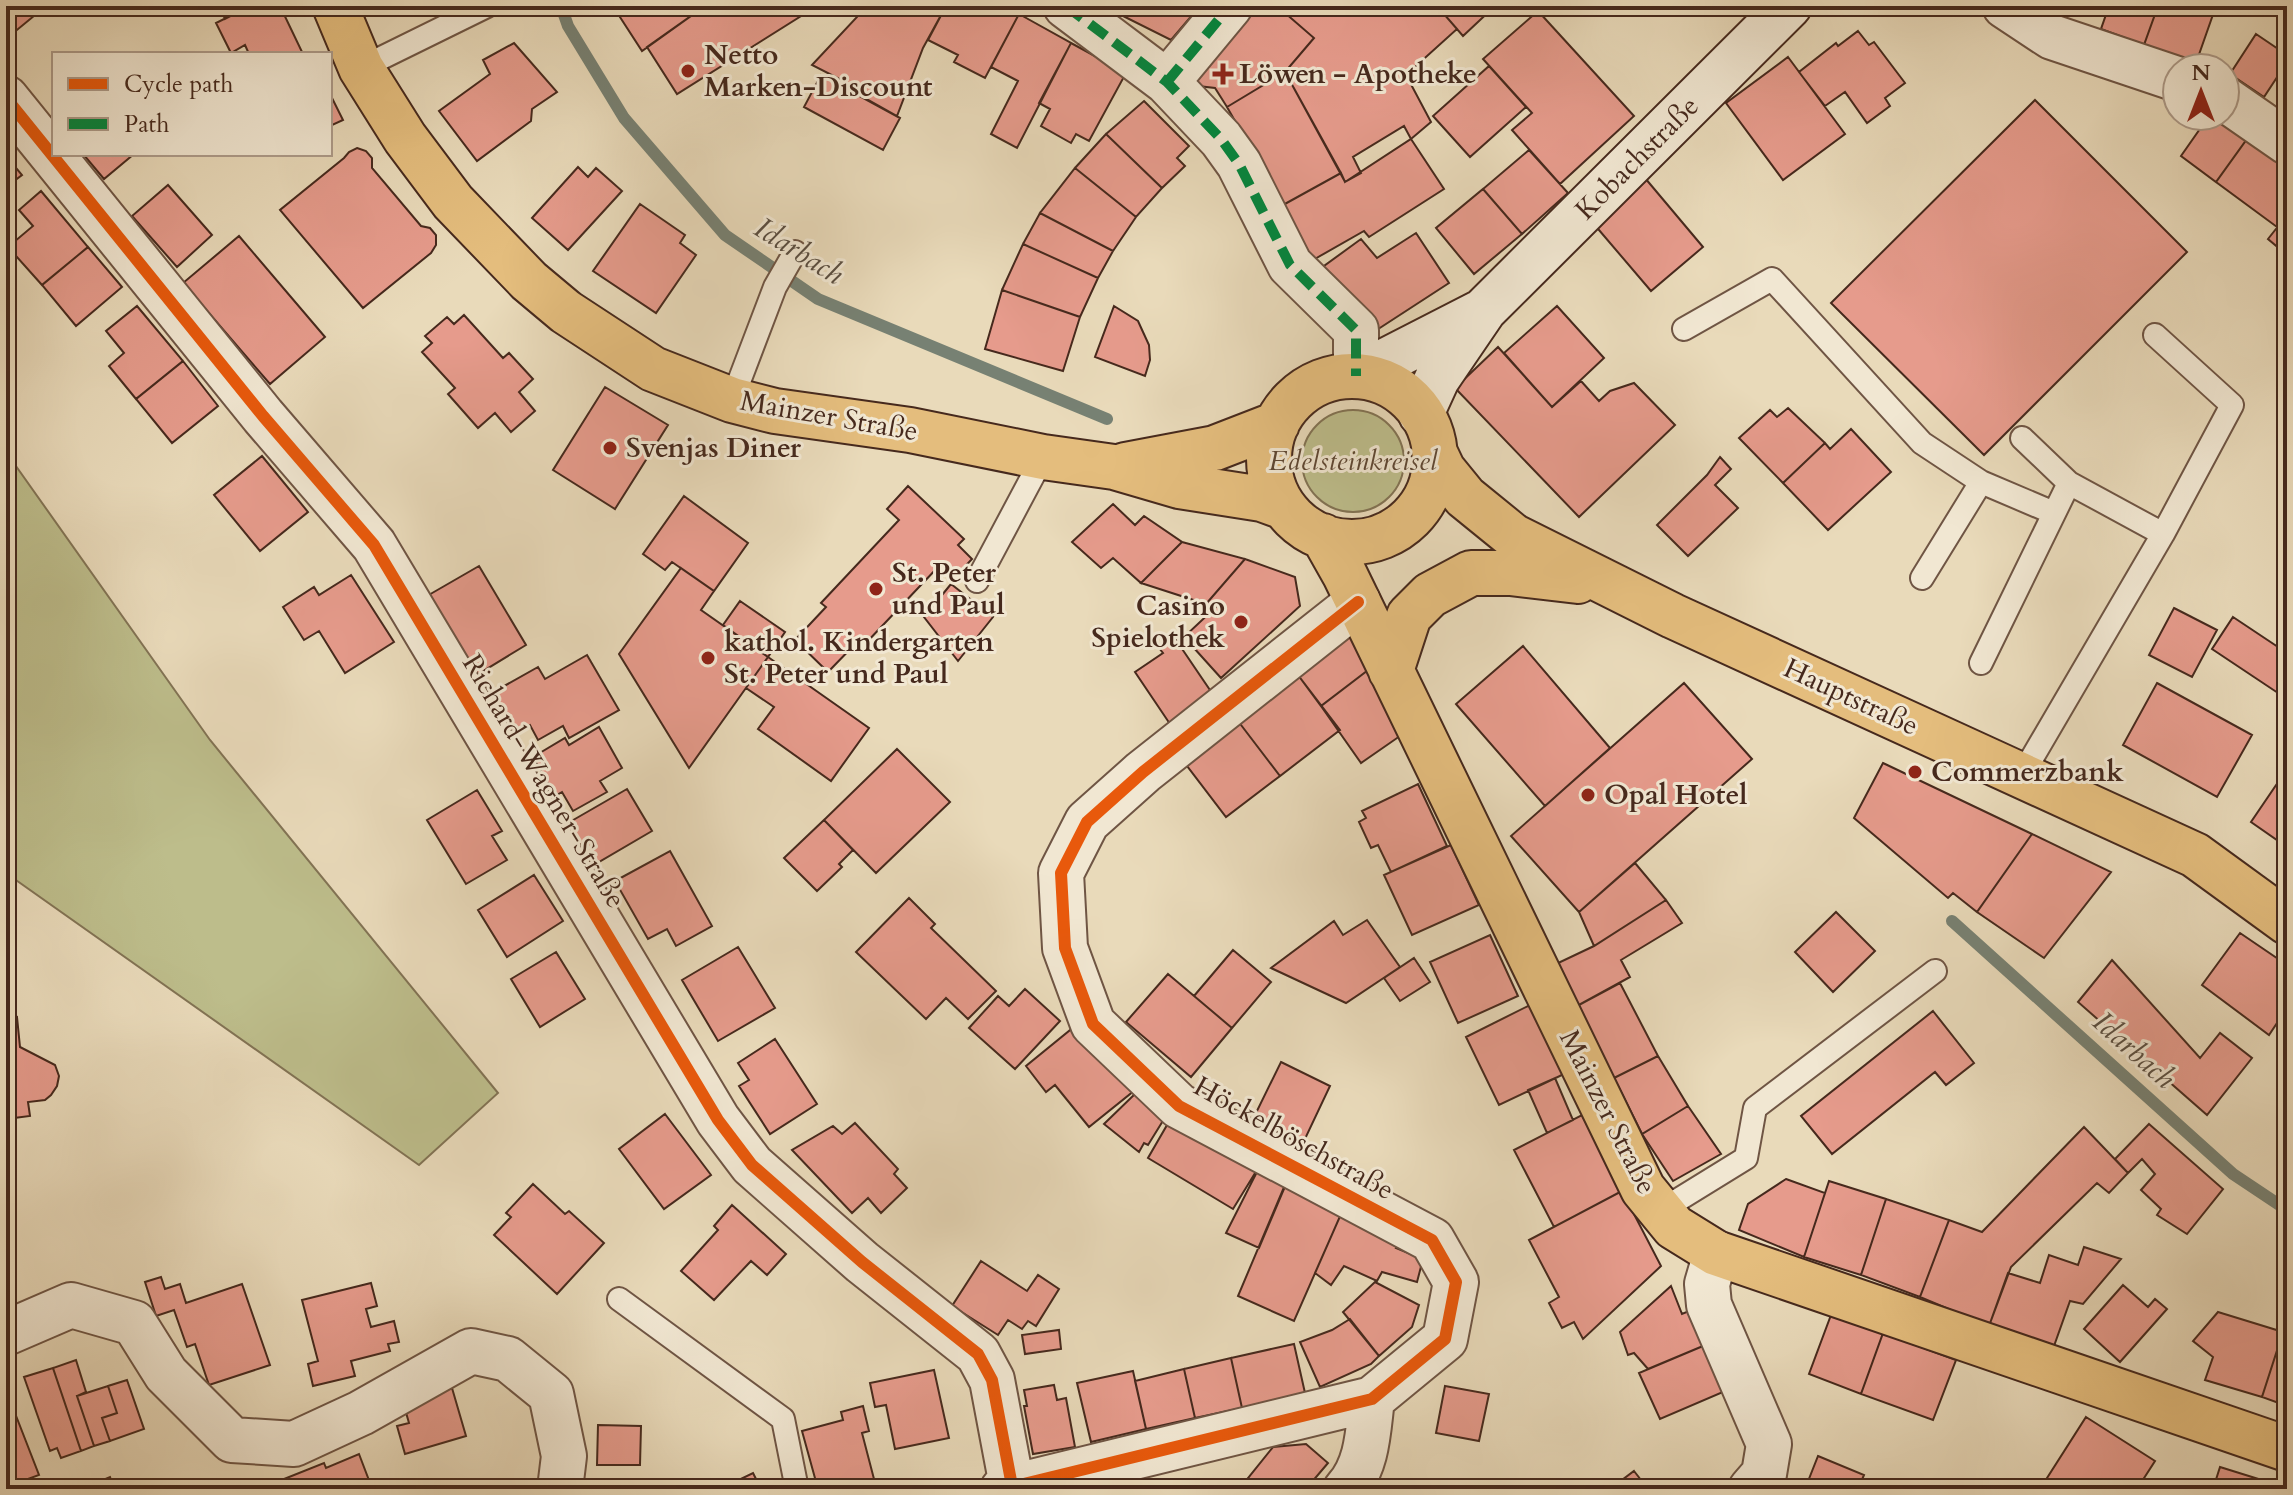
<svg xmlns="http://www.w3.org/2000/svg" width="2293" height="1495" font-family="Cardo,serif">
  <rect width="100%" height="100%" fill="#e9daba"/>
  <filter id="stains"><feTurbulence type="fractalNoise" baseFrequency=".0025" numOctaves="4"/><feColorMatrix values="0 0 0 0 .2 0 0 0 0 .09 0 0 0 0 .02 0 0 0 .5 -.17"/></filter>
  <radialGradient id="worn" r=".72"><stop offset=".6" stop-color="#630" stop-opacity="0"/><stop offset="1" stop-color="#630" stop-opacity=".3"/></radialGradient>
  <path fill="#bdbd8b" stroke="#827354" stroke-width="2" d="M1302 461a51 51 0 1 1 102 0a51 51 0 1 1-102 0Z
    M6,452L210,740L498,1093L419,1165L6,873Z"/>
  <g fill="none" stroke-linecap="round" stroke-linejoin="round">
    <path stroke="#778173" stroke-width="12" d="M561,6L568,26L624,118L725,235L818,299L1107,419
      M1952,921L2233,1174L2287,1210"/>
  </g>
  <path fill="#e69b8c" stroke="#46291d" stroke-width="2" d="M20,6H46L6,39V18Z
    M219,6H250L225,19Z
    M250,6H280L303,54H249L245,45L231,53L216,23Z
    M629,6H705L642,51L618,14Z
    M705,6H817L677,94L647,47Z
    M862,6H946L923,48L897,116L865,98L867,93L812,65L857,17Z
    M946,6H1004L1019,14L985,78L954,62L958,55L928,40Z
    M1118,6H1200L1171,40L1115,12Z
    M1257,6H1277L1314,38L1285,72L1227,107L1215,88L1198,86L1196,68L1210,61Z
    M1277,6H1437L1457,29L1406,75L1431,122L1411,139L1404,126L1353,157L1361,173L1345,182L1285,72L1314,38Z
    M1437,6H1495L1463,36Z
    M2109,6H2158L2144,45L2101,29Z
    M2158,6H2216L2196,63L2144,45Z
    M1538,11L1634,116L1560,184L1512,130L1532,113L1483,59Z
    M1019,14L1071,43L1017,148L991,134L1018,81L991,67Z
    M1858,31L1869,45L1874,42L1905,83L1885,98L1890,106L1867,123L1845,92L1825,106L1799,72L1836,43L1838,46Z
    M2256,34L2287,55V62L2264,97L2230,74Z
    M514,43L557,92L532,109L531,121L477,161L439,111L490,74L483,60Z
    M1071,43L1126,73L1089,141L1076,134L1071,143L1041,126L1050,109L1039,103Z
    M1788,57L1845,134L1783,180L1726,103Z
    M1489,66L1526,107L1470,157L1433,116Z
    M1285,72L1341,173L1283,205L1227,107Z
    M821,75L900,118L883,150L804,107Z
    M330,94L343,120L330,126Z
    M2035,100L2187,252L1984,455L1831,303Z
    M1144,101L1189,146L1177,158L1185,166L1162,188L1106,134Z
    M2209,116H2215L2247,139L2216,182L2181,156Z
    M1106,134L1162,188L1136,217L1075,168Z
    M1411,139L1444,189L1369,237L1364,231L1313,260L1283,205L1341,173L1345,182Z
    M2247,139L2287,167V215L2277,227L2216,182Z
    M357,148L366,151L372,158V168L421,226L430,228L436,235V245L431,253L363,308L280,210L344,158L349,152Z
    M1529,150L1568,193L1522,234L1483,189Z
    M83,154H134L104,179Z
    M6,156L22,175L6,187Z
    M578,167L588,177L596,168L622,191L568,250L532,218Z
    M1075,168L1136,217L1113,251L1040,213Z
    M1645,178L1703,247L1651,291L1593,223Z
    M168,185L212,235L177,267L132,216Z
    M1483,189L1522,234L1474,274L1436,228Z
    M41,191L88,247L42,285L8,247L33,226L19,210Z
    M640,204L685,235L680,243L696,255L656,313L593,271Z
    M1040,213L1113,251L1098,278L1023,244Z
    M2287,215V255L2268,239Z
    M1416,233L1449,283L1369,335L1313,274L1361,239L1377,258Z
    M239,236L325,337L270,384L183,283Z
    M1023,244L1098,278L1080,317L1002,290Z
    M88,247L122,287L76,326L42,285Z
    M1002,290L1080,317L1063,371L985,349Z
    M137,306L183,361L136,399L109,366L124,353L106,331Z
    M1114,306L1138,321L1143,332L1149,345L1150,360L1145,376L1095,357Z
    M1557,306L1604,358L1552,407L1504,353Z
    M464,315L503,358L509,353L533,379L519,392L535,411L511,432L495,413L478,428L448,394L455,388L422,352L432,343L425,336L447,317L454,324Z
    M1498,347L1552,407L1581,381L1599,401L1610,391L1634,383L1675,425L1579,517L1455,388Z
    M183,361L218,406L172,443L136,399Z
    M605,387L668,425L615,509L553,470Z
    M1788,408L1825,443L1783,483L1739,438L1770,410L1777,417Z
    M1851,429L1891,472L1828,530L1783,483L1825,443L1830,449Z
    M262,456L308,512L260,551L214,495Z
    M1720,457L1731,469L1715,485L1738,508L1688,556L1657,525L1707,475Z
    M908,486L964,539L958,545L972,559L958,574H947L939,566L865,644L860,639L828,672L795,640L826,607L821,603L899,520L887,509Z
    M684,496L748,543L714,591L672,562L665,570L643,554Z
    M1113,504L1135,525L1144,516L1182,542L1141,583L1113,558L1101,568L1072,542Z
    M1182,542L1245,559L1206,604L1141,583Z
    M1245,559L1295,577L1300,606L1221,678L1184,637L1216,607L1206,604Z
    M479,566L526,645L475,676L427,596Z
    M681,568L714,591L701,610L768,657L689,768L619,654Z
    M351,575L394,642L345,673L319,631L304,640L283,607L314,587L319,595Z
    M951,584L993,617L958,661L924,617Z
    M740,601L785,632L768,657L723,625Z
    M2174,608L2217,630L2192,677L2149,655Z
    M2233,617L2287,653V699L2212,649Z
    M1349,636L1372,667L1321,706L1298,675Z
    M1174,637L1216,699L1172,727L1135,672L1163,653L1159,648Z
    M1523,646L1610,748L1545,806L1456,704Z
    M587,655L619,710L569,738L563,726L538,740L530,725L512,735L490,694L538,667L545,679Z
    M768,657L869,728L831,781L758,729L774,707L746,688Z
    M1372,667L1400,736L1361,763L1321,706Z
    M1298,675L1340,730L1280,776L1238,721Z
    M1684,683L1752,759L1579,912L1511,836Z
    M2157,683L2252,735L2217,797L2123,745Z
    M1238,721L1280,776L1226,817L1184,762Z
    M599,727L622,768L600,781L607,792L573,811L562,792L555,796L533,757L565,738L569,745Z
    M897,749L950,802L876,873L824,820Z
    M1883,763L2032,834L1977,912L1953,893L1948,898L1854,818Z
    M2287,769V847L2251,822Z
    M1418,784L1447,846L1391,872L1378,845L1371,848L1359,822L1366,818L1362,811Z
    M627,789L652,831L592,866L568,823Z
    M477,790L502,831L492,836L507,860L466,884L427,820Z
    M824,820L853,850L839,864L842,867L817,891L784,858Z
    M2032,834L2111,872L2044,958L1977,912Z
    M1451,845L1479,905L1412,935L1384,875Z
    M670,851L712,926L676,946L667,929L648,939L615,881Z
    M1635,863L1666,900L1594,946L1579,912Z
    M534,875L563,921L507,957L478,910Z
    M909,898L935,924L931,928L996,991L968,1019L946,998L926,1019L856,952Z
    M1666,900L1682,923L1621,960L1630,977L1577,1006L1556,964L1594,946Z
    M1836,912L1875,951L1833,992L1795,952Z
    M1367,920L1400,967L1346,1003L1271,968L1334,921L1343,935Z
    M2240,933L2287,965V1008L2269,1035L2202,985Z
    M1490,935L1518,996L1458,1023L1430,962Z
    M738,947L775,1008L718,1041L682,980Z
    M1233,950L1271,982L1232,1028L1194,996Z
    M556,952L585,999L540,1027L511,979Z
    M1414,958L1430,982L1400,1001L1384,978Z
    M2112,960L2200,1058L2220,1033L2252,1058L2207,1115L2078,1002Z
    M1168,974L1232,1028L1191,1077L1126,1022Z
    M1620,983L1658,1056L1614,1078L1577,1006Z
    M1025,989L1060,1021L1015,1069L969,1028L998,996L1009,1006Z
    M1530,1005L1564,1074L1499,1105L1466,1037Z
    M1933,1011L1974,1063L1946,1085L1935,1072L1832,1154L1801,1116Z
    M17,1017L20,1047L55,1065L59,1076L57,1086L51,1095L45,1100L28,1102L30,1116L6,1119V1019Z
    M1080,1022L1135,1090L1089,1127L1055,1085L1046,1092L1026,1066Z
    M775,1039L817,1104L770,1134L739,1086L749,1080L738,1063Z
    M1658,1056L1688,1106L1642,1134L1614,1078Z
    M1281,1062L1330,1086L1304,1141L1254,1117Z
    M1555,1078L1573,1120L1547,1133L1528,1090Z
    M1139,1090L1169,1111L1148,1145L1144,1143L1139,1152L1104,1124Z
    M1688,1106L1721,1154L1673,1181L1642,1134Z
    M1174,1113L1260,1165L1233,1209L1148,1158Z
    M665,1114L711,1175L664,1209L619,1149Z
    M1582,1115L1622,1191L1554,1227L1514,1150Z
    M855,1123L898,1169L894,1174L907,1188L881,1213L868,1198L852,1213L792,1150L833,1126L842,1134Z
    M2149,1124L2223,1189L2187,1234L2157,1215L2161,1209L2141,1190L2155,1174L2142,1159L2128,1173L2115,1159Z
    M2084,1127L2128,1173L2109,1193L2097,1183L2011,1267L1989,1326L1920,1297L1949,1220L1982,1232Z
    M1265,1156L1292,1170L1259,1248L1226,1233Z
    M1786,1179L1825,1193L1804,1257L1739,1230L1748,1204Z
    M1287,1180L1345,1205L1294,1321L1238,1296Z
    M1829,1181L1886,1199L1861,1275L1804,1257Z
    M533,1184L565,1214L569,1211L604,1243L557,1294L494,1235L511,1217L506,1213Z
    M1622,1191L1661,1266L1583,1339L1574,1322L1562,1328L1549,1303L1559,1297L1529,1240Z
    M1886,1199L1949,1220L1920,1297L1861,1275Z
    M732,1205L786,1254L767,1275L751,1261L714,1300L681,1271L718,1230L714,1226Z
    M1345,1205L1404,1234L1396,1248L1423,1259L1417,1282L1382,1272L1377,1281L1344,1266L1331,1285L1315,1273Z
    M2084,1247L2121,1259L2083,1304L2070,1301L2054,1346L1989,1326L2008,1273L2040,1283L2049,1255L2078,1265Z
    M981,1261L1027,1291L1038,1275L1059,1289L1036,1326L1028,1321L1022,1329L1008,1320L998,1335L952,1306Z
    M161,1277L165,1289L180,1284L186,1303L242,1284L270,1365L209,1385L195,1344L187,1347L174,1310L156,1316L145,1282Z
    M1375,1282L1419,1305L1412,1327L1379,1356L1343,1312Z
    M371,1283L377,1306L366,1309L371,1327L394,1321L399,1342L388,1344L390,1351L351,1361L355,1376L313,1386L308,1364L318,1361L302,1300Z
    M2123,1285L2148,1307L2155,1299L2167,1309L2120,1362L2084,1329Z
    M1671,1286L1682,1314L1689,1311L1703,1346L1648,1369L1634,1353L1628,1355L1620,1332Z
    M2218,1312L2283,1332L2262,1397L2205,1380L2213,1357L2193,1341Z
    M1831,1315L1883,1333L1861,1394L1809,1374Z
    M1350,1319L1379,1356L1371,1364L1320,1387L1300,1342L1332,1330Z
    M1059,1330L1061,1349L1025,1354L1022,1335Z
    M2283,1332L2287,1333V1406L2262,1397Z
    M1883,1333L1956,1360L1933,1420L1861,1394Z
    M1294,1344L1305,1393L1242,1408L1231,1358Z
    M1703,1346L1723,1392L1660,1419L1639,1373Z
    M1231,1358L1242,1408L1195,1418L1184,1369Z
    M76,1360L86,1392L77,1396L94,1446L81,1451L53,1368Z
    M53,1368L81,1451L61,1458L57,1448L50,1451L24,1377Z
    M1184,1369L1195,1418L1146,1429L1135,1381Z
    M934,1370L949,1438L895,1449L886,1405L875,1407L870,1383Z
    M1133,1371L1146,1429L1091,1442L1077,1383Z
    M127,1380L144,1429L110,1441L102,1418L117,1413L108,1386Z
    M1054,1385L1057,1400L1066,1398L1075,1447L1033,1454L1024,1406H1027L1024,1390Z
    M108,1386L117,1413L102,1418L110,1441L94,1446L77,1396Z
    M1445,1386L1489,1394L1479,1441L1436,1433Z
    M452,1388L466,1436L405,1454L397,1426L409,1423L403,1402Z
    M6,1390L39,1475L6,1487Z
    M863,1406L869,1431L862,1433L874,1479L836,1489H818L802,1431L843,1420L841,1412Z
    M2086,1417L2155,1461L2137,1489H2040Z
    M598,1425L641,1426L640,1465H597Z
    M1306,1444L1328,1463L1306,1489L1240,1488L1273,1447Z
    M359,1454L370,1483L354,1489H259L324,1463L326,1468Z
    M1818,1456L1864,1475L1858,1489H1805Z
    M2220,1467L2281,1486V1489H2213Z
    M1634,1471L1648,1489H1610Z
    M753,1473L761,1489H720Z
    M110,1477L114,1489H81Z"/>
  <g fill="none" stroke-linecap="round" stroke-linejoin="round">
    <g stroke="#6f5544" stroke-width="26">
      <path id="lane" d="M361,68L487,6
        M1684,329L1772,279L1922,443L1981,482L2054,513
        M2155,335L2232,405L2163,534
        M732,400L775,287L795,252
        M2022,438L2069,483L2163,534L2022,775
        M1922,578L1981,482
        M977,581L1043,457
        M1981,663L2069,483
        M1660,1211L1746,1158L1755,1108L1935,971
        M619,1299L783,1419L797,1489"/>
    </g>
    <g stroke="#6f5544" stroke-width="48">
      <path id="street" d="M1066,6L1167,82L1221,139L1239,164L1290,265L1356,330V376
        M2005,6L2052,37L2177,79
        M1167,82L1230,6
        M6,98L263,416L374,545L718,1120L752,1165L862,1262L978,1354L992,1380L1012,1486
        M2225,99L2287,142
        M1716,1253L1707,1284L1709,1305L1769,1444L1764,1474L1751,1489
        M6,1333L71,1305L134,1323L166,1374L232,1440L294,1444L361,1413L471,1351L508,1359L551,1394L564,1456L560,1489
        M1003,1489L1372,1399L1445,1339L1456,1282L1432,1240L1179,1106L1093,1024L1065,948L1061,873L1087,822L1143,772L1358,602
        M1346,1489C1368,1465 1368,1430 1372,1399"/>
    </g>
    <g stroke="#46291d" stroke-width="48">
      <path id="secondary" d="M1356,376L1479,313
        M1421,414L1437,379L1484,310L1789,6"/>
    </g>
    <g stroke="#46291d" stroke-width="48">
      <path id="primary" d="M335,6L361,68L405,138L453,202L529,281L566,312L653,369L732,400L775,411L910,430L1043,457L1114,467L1179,486L1262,499L1284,507
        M1269 459a83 83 0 1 1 166 0a83 83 0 1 1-166 0Z
        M1434,451L1443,470L1465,497L1513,536L1673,616L2195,855L2287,922
        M1125,465L1215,448L1277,424
        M1323,536L1345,575L1643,1189L1674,1227L1716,1253L2287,1449
        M1391,671L1409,616L1430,595L1471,573H1510L1578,581"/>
    </g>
    <use href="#lane" stroke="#f1e7d2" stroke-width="22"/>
    <use href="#street" stroke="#f1e7d2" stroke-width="44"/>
    <use href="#secondary" stroke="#f1e7d2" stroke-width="44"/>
    <use href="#primary" stroke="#e4bd7d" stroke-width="44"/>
    <path stroke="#00873e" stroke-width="10" stroke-dasharray="20 10" stroke-linecap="butt" d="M1066,6L1167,82L1221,139L1239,164L1290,265L1356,330V376
      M1167,82L1230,6"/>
    <g stroke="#f1e7d2" stroke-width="17">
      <path id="cycleway" d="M6,98L263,416L374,545L718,1120L752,1165L862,1262L978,1354L992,1380L1012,1486
        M1003,1489L1372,1399L1445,1339L1456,1282L1432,1240L1179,1106L1093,1024L1065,948L1061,873L1087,822L1143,772L1358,602"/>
    </g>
    <use href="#cycleway" stroke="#e8590c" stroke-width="12"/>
  </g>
  <g fill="#8f2418" stroke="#f1e7d2" stroke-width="3">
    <circle cx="688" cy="71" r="8"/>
    <path d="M1219 62h8v8h8v8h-8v8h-8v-8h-8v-8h8z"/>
    <circle cx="610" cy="448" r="8"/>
    <circle cx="876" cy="589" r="8"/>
    <circle cx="1241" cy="622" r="8"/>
    <circle cx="708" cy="658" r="8"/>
    <circle cx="1915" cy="772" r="8"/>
    <circle cx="1588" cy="795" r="8"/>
  </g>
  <g text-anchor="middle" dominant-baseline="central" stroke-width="6" stroke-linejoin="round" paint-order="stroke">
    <g font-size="28" font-weight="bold" fill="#46291d" stroke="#f1e7d2" text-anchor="start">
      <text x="704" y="55">Netto<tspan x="704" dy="32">Marken-Discount</tspan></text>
      <text x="1239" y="74">Löwen - Apotheke</text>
      <text x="626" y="448">Svenjas Diner</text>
      <text x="892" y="573">St. Peter<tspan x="892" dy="32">und Paul</tspan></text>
      <text x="1225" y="606" text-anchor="end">Casino<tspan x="1225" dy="32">Spielothek</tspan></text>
      <text x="724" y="642">kathol. Kindergarten<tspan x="724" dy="32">St. Peter und Paul</tspan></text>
      <text x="1931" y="772">Commerzbank</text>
      <text x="1604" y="795">Opal Hotel</text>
    </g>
    <g font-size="28" fill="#46291d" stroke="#f1e7d2">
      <text transform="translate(1637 158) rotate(-45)">Kobachstraße</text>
      <text transform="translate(829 416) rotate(10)">Mainzer Straße</text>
      <text transform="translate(1851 697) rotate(25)">Hauptstraße</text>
      <text transform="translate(544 781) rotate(59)">Richard-Wagner-Straße</text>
      <text transform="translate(1608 1112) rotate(63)">Mainzer Straße</text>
      <text transform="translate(1294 1138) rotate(29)">Höckelböschstraße</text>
    </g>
    <g font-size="28" font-style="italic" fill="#5e4733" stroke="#f1e7d2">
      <text x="1353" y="461">Edelsteinkreisel</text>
    </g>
    <g font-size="30" font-style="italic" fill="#5a4e41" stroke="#f1e7d2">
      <text transform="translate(799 251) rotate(32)">Idarbach</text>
      <text transform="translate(2134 1050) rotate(42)">Idarbach</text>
    </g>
  </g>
  <rect width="2293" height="1495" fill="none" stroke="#e9daba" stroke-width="32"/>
  <rect x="8" y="8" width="2277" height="1479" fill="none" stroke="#46291d" stroke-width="4"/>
  <rect x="16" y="16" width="2261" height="1463" fill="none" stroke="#46291d" stroke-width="2"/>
  <rect x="52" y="52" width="280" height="104" fill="#f1e7d2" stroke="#ad9b8a" stroke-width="2"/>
  <rect x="68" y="78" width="40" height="12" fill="#e8590c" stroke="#ad9b8a" stroke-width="2"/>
  <text x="124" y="92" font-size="24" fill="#46291d">Cycle path</text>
  <rect x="68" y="118" width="40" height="12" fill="#00873e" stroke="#ad9b8a" stroke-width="2"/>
  <text x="124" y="132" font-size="24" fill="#46291d">Path</text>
  <g transform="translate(2201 92)"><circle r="38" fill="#f1e7d2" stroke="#ad9b8a" stroke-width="2"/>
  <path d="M0-6L14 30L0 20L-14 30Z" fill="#8f2418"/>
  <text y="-12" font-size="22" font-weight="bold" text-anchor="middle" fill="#46291d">N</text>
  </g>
  <rect width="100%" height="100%" filter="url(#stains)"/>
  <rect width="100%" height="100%" fill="url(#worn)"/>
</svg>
